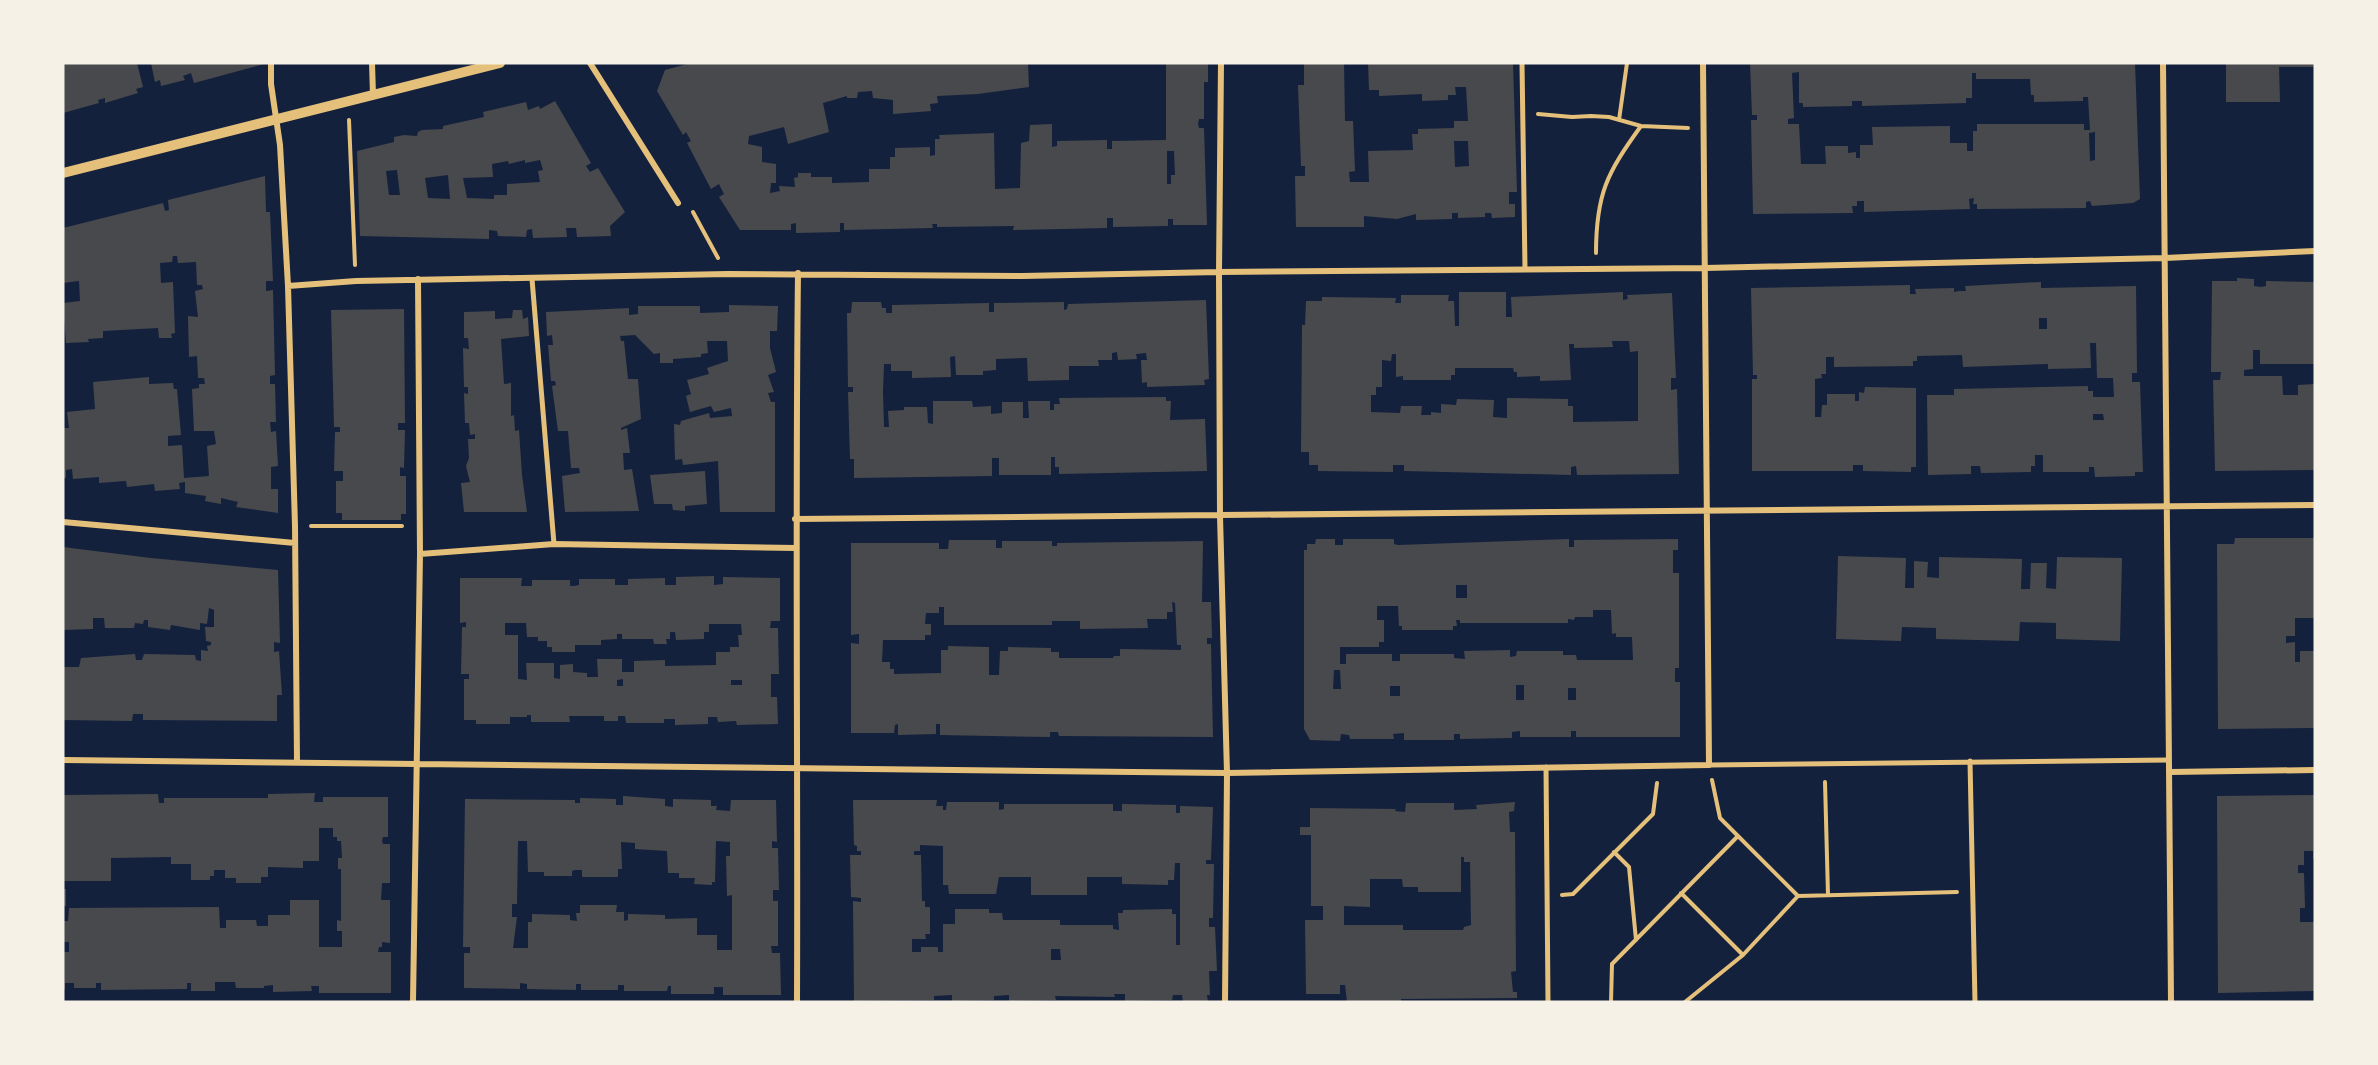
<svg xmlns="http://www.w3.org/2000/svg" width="2378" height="1065" font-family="Rubik,sans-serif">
  <rect width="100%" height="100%" fill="#14213d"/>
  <path fill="#48494c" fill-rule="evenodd" d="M137,63L143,87L136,89L138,93L105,103V98L98,100L99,103L63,113V64Z
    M151,63H264V64L194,83L191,73L183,76L185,80L161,86L160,80L155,82Z
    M691,63H1028L1029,87L978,94L937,96L938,103L930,104L931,111L893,114V100L873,98L872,91L858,92L857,98H847V96L823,103L829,132L788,144L784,127L749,136L748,144L762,147V162L776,164V183H771L770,193L780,191L779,186L795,187L794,178L798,177V173H811V177H832V183L869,182V169H890V157H895V148L930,147V156L935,155V139H940L939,135L994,133L995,189L1020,188L1021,143L1029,141L1030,125L1052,124V147L1057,146V141L1107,140V149H1112V141L1166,140V63H1208V82H1204V119H1199L1198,124L1199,128H1204L1207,225H1173V219H1168V226L1113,227V218H1107V228L1013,230L1014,226L937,227V224H932L933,228L844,230V223H840V232L796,233V223L791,224V230H740L719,197L724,194L719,184L711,189L687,143L691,141L686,132L683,135L657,91L665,70ZM1167,151H1174L1175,175H1171V184H1167Z
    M1304,63H1344L1345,121H1353L1355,171L1349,172L1350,182H1369L1368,151L1413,150L1412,134H1418V129L1454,128V121H1468L1466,87H1455L1456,95H1448V100L1422,101V94L1379,96V90H1369L1368,63H1513L1517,192H1509V204H1515V217L1492,218L1491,213H1485V217L1458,218V213H1452V219L1416,220V214L1397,219L1364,216V227H1296L1295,176H1305V166H1301L1298,85H1304ZM1454,141H1468L1469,166L1455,167Z
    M1750,63H2135L2140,199L2133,203L2092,206L2090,201L2086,202V208L1977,209V204H1973L1974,198L1969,199L1970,209L1864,212V201H1857V206H1852L1853,213L1753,214L1751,120H1757V115H1752ZM1799,72V103H1803V107L1852,106V101H1862V106L1966,103V98H1972V73H1976V79H2030L2031,95H2034V102L2083,101V97H2088L2090,130H2084V124H1977V131H1973V151H1967V143H1950V126L1872,127L1873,145H1860V158H1856V152L1848,153V146H1825L1826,164H1801L1799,124H1788V119L1794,118L1792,73ZM2095,132V160L2090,161L2089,133Z
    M2226,63H2315V67H2279L2280,102H2226Z
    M555,101L591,163L586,166L590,172L598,168L625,212L610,226L611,236L577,237L576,228H566L567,237L533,238L532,229L527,230L526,237L498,236L497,231L489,230V239L360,236L357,151L394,142V137L404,135L417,136L418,132L422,130L443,129V126L484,117L483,112L526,102L528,110L539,106L540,109ZM525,160V163L540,160L543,170L538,171L540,182L507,184V195H494V199L467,198L463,178L493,177L492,164L508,161L509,164ZM397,170L400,195H389L386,171ZM448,175L450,199L428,198L425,178Z
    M265,176L266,212H270L273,281H266V291L273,290L275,375L270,376V384H275L276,422H270L271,432L276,431L278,466L271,467V489H278V513L236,507L238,502L221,498V504L205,501L206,496L185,493V482L179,483L180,489L155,491L154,484L127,487L126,481L99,483V477L73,479L72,469L66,470V478H63V428H69L67,412L95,409L93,382L149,377V384L173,383L174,389H177L181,435L168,436V446L182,445L184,478L209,476L207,446L216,444L214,431H194L192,389L199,388V384H205L204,378H198L197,356L189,357L188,316L198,317L195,291L203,289L202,285H197L196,262L178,263L177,256H173L172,262L160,263L161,283L173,282L175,333L171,334L172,338H159L158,328L103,331V338L88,339L89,342L66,343L63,303L80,301L79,281L63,283V228L163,203L165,211L169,210L168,200Z
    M2237,278L2254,279V286L2261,287L2266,286V281L2315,282V364H2260V350H2253V369L2244,370V376H2282L2283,395H2298V385L2315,384V470L2215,471L2213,380H2220L2221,372H2211L2212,281H2237Z
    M2041,282V288L2136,286L2137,373H2132V382H2140L2143,472H2135V476L2095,477L2094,467H2089V472H2043V455H2035V466H2031V472L1981,473L1980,466H1971V474L1928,475L1927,395H1954V389L2088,386V391H2093V397H2114L2113,378H2097L2096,343H2090L2091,368L2048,369V364L1963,367L1962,355L1917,356V361H1913V366L1834,367V357H1826V374H1821L1822,378L1815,379V417H1821L1822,405H1827V394H1855V401H1859V392L1864,393L1865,387L1916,388V467H1911V472L1863,471V465H1853V471H1752V379H1757V375H1753L1751,288L1910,285V294H1916L1915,289L1954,288V292L1959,291H1966L1965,286ZM2039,318H2047V329H2039ZM2093,414H2103L2104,420H2093Z
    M1459,292H1506V317H1512L1511,297L1623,292V300L1628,299L1627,295L1672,293L1676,378H1671V390L1677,389L1679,474L1577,475L1576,466L1571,467V475L1404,471V465H1393V472L1318,471V465H1309V452H1301L1302,325H1305L1306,301H1322V297L1396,298L1395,303H1401V295H1449L1448,301H1454L1455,326H1459ZM1612,341H1629L1630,352L1638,351V421L1573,422V406H1568V399L1507,398V418L1493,417L1494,400L1457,399L1456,405L1441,404V413L1431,412V415H1421L1422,406H1401L1400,413L1371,412V395H1376V387H1382V360L1391,361L1392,354H1396V377L1403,376V380H1451V375H1455V368H1513L1514,372H1517V377L1540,376V381L1571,380L1569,344H1574V348L1613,347Z
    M1206,300L1209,379L1204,380L1205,385L1147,387V382L1142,383L1141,360H1147L1146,353L1136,354L1137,359L1118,360L1117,352L1112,353V360H1098L1099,366H1069V380L1028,381L1027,358L996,359V370L983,371V375H956L955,356L950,357L951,377L912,378V371H891V364H884L883,392L884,427H889L888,411L904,410V407H927L928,423L933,424V401H972L973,407L991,406V414L1002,413V402H1023V418H1029L1028,401H1050V410H1054V404H1060L1059,398L1166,397V401H1171L1170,420L1205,419L1207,471L1059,474V467H1055V457H1051V475H999V458H992V476L854,478V459H850L848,392H853V387H848L847,313H851L852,302H881L882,308H886V313H892V305L989,303V312H994V303L1064,302V310L1067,309L1068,304Z
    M729,305L778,306L777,331H770V348L776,372L768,375L774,392L768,393L771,402H775V512H720L718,461L683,465L682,459L675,460L674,424L680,425L681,421L709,413L710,418L732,416L731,408L714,412L711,406L690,412L686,396L691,394L687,380L709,374L707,368L728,361L727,341H707L708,353L701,354V357L673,359V363H660V353L654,354L635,335L620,336L621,341H624L628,379H638L641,419L621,428V430L627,428L630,453H623L624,470L632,469L639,511L565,512L562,476L580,473L579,468H571L568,431H558L552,386L556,385L555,381H551L548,345H553L552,335L547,336L546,312L629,308V315L638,314V306H700V313L729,312Z
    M404,309L405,423H398V430H405L404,468L400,467V476H406V514H401V520H342V513H336V481H343V471H334L335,432H340V427H334L331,310Z
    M513,310H522L523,319L528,317L529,336L501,339L504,384L511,383V416L514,415L515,431L519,430L522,475L527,512H464L461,483L470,482L466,466L469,458L468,439H475V434L470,435L469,423H465L464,393L468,394V387H464L463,348L469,349L468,338H464V312L495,311V319L512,318Z
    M705,471L707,504L685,506V511L673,510L672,504H654L650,475Z
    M2235,538H2315V618H2295V636H2286V643L2295,642V662H2300V651H2315V728L2218,729L2217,544H2234Z
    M1316,539H1335V545H1343V539H1394V544L1398,545L1569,539V547H1574V540L1678,539V550H1673V573H1679V668H1675V682H1680V737H1576V731H1571V737H1520V731L1512,732V738L1460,739V734H1454V740H1404V733L1393,734L1394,739H1350L1349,735L1341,734L1340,741L1310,740L1304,729V550H1307V544H1315ZM1456,585H1467V598H1456ZM1377,606H1398L1399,626H1402V630H1453V626H1457L1456,620H1460V623H1568V619L1574,620L1575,617H1593V610H1611L1612,634L1616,633V637H1632L1633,660H1577L1576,655H1563V651H1517L1516,656L1510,657V650L1464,651L1465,659L1454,658V654H1400V661H1392V654H1346V664H1340V647H1379V642H1384V620H1377ZM1334,670H1340L1341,689H1333ZM1516,685H1524V700H1516ZM1390,686H1400V696H1390ZM1568,688H1576V700H1568Z
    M949,540H996V548H1002V541H1052V546H1057V543L1203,541L1202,602H1211L1212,638H1207V644H1211L1213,737L1059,736L1058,732H1050V737L940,735V724H936V734L898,735V724L895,725L894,733H851V643L859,644V634L851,635V543H939V549H948ZM1172,602L1175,603L1177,645H1181V650L1120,649V656H1114L1113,658H1059V652H1051V648L1008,647V651H1000L999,675H989V647L948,646V650H941V673L894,674V669H890V662H882L883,640H925V635H931V624H925L926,613H939V607H944V625H1052V621H1080V629L1148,628L1147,619H1167V612H1173Z
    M63,547L151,558L278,570L280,643L274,642V652L279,651L282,695H277V721L143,720V714H133L132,721L63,720V667H79L81,658L135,654L136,660H142L144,654L195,655L196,660L201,661V650L208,651L207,646L211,645V642L206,641L205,627H214V610L209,608L207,624L200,623V630L171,625L170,630L148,627V620H144L143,624L135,623L134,628H105L104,618H93V629L63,630Z
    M1838,556L1906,558L1905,588H1914V561L1928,562L1927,577L1939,578V557L2022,559L2021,589H2030L2031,563H2047L2046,588L2056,589L2057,557L2122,558L2120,641L2056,639V623L2020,622L2019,641L1936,639V628L1902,627L1901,641L1836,639Z
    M714,576V585L723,584V577L780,578V621H771L770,628H778L779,674H771V697H777L778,724L737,725L736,721L718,722L717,717H708V724L675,725V719H664V723H626L625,716H618V721H604V716H569L570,722H531V715H527V717H510V724H476V720H464V679H469V674H461L462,627H466V622L460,623V578H522L521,586H532V580H570V586H574L579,585V579H615V585H628V579L665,578V585H676V577ZM505,623H526L527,637H538V641H547V647H552V652H575V645H601V640L617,639V634H622V639H653L654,644H667L666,639H670V632H675L676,640L704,639V632H709V624H741L742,635H738L739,647H730V652H716V665L665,666V660L634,661V672H622V659H597L598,677H587V673L573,672V664L560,665V679L554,678V663H526L527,680L518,679V635H505ZM623,679V686H617V680ZM731,680H742V685H731Z
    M315,793L314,802H323V797H388V837H383L382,841L383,844H390V883H382L381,900H390V943L382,942V947H379L378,952H391V993H319V986H311L312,991L273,992V985L264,986V988H236L235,982H215V991H191V983H187V989L101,990V983H96V988H74V983H65V989H63V952H69V942H63V921H68L69,908L219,907L220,928H226V920H256L257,926H268V915H290V900H319V947H342V931H337V920L341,921V869H338V858H342L341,841H337V837H333V828H319V861H303V868L268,867V877H261V883H236V878H225V870H214V876H210V880H191V864H171V857L111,858V881H64V795L158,794L159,803H164V798H268V794Z
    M2315,795V859H2313V851H2304V865H2298V873H2304L2305,908H2300V922H2315V991L2218,993L2217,796Z
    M623,796L665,799V806L673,807V799L711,800V806H717L716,810L730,811L731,800H776L777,842L772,841V848H778L779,890H773V901H778V946H771L772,953H780L781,995H723V987H714V994H671V986H668L667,991H624V985H618V990H581V984H576V990L527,989V984L520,983V989L464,988V953H470V947H463L465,799L575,800V803H580V798L616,799V805H623ZM518,841H527L528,872H544V876H572V871L575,870H582V877H618V869H622L621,842L635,843V849L667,851L668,873H679V878H695L694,884L712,885V882H715L716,841L730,842V856H726L727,896L732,895V950H717V935H697V918L665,919V915L628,914V920L624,921V912H616L617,905H580V913H576L577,921L570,920V915L532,914V922H528V948H513L517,917H512V904H517Z
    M853,800H937L936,806H943V810H946L947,802H999V810L1004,809V804H1113V811H1122V804L1176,805V813H1180V806L1213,807L1211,860H1206V864H1214L1213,918H1209V927H1215L1217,971H1209L1210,995H1207L1208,1002H1183L1182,995H1173L1172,1000L1125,1001V994H1114L1115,997L1055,996L1056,1000L1009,1001V995L994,996V1000L952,1001V995L934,996V1000L854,1001L853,901L861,902V898L851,897L850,855H861V851H857V846L854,845ZM920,845L943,846V885H948L949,894H996L999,877H1031V895H1087V877H1122V884L1168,885V880H1174L1175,863H1180V945H1176V914H1172V909L1123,910V913H1118L1119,930L1113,929V925H1060V920H1003L1002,913H989V909H955V924H943V952H938V947H921V952H912V939H926L925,934H930V907H925V901H922L921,855H914V851H920ZM1051,949H1060L1061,960H1051Z
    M1515,802L1514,811L1509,812L1510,832H1515L1516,971L1511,972L1513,992H1517V998L1401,999V1002H1347L1345,985H1340V994H1306L1305,920H1323V906H1311V835H1300V827H1310V808L1396,809L1395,811L1405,812L1406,803H1454V810L1477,809L1476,805ZM1461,857H1464V862H1470L1471,925L1464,927L1463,930H1403V925H1344V906L1370,907V879H1402L1403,887H1418V892H1461Z
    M63,889H66V906H63Z"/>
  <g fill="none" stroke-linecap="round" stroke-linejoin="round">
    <path stroke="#e5c07b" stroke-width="4" d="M1538,114L1572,117L1591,116L1609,117L1641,126L1688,128
      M349,120L355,265
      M1619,120L1627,63
      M693,212L718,258
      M1596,253C1596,194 1607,173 1641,126
      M311,526H402
      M1712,780L1720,818L1798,896
      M1825,782L1828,895
      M1614,852L1629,867L1636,940
      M1681,893L1743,955
      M1562,895L1573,894L1653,814L1657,783
      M1611,1002L1612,964L1738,836
      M1685,1002L1743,955L1798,896L1957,892"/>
    <path stroke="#e5c07b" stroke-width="5" d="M1522,63L1525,269
      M532,279L554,544
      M1970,761L1975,1002
      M1709,765L2169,760
      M1546,767L1548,1002"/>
    <path stroke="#e5c07b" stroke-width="6" d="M271,63V84L280,145L288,286L295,526L297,762
      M372,63L373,95
      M590,63L678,203
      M1221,63L1219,272L1220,516L1227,773L1225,1002
      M2163,63L2171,1002
      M288,286L356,281L728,274L1022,276L1219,272L1705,268L2165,258L2315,251
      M795,519L2315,505
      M63,522L295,543
      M420,554L554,544L796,548
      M63,760L1227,773L1709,765L1703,63
      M2170,772L2315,770
      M413,1002L420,554L418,279
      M797,1002C798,759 795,516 798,273"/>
    <path stroke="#e5c07b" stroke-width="10" d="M63,173L500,63"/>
  </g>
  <rect width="2378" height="1065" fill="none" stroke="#f6f1e7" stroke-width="129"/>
</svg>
